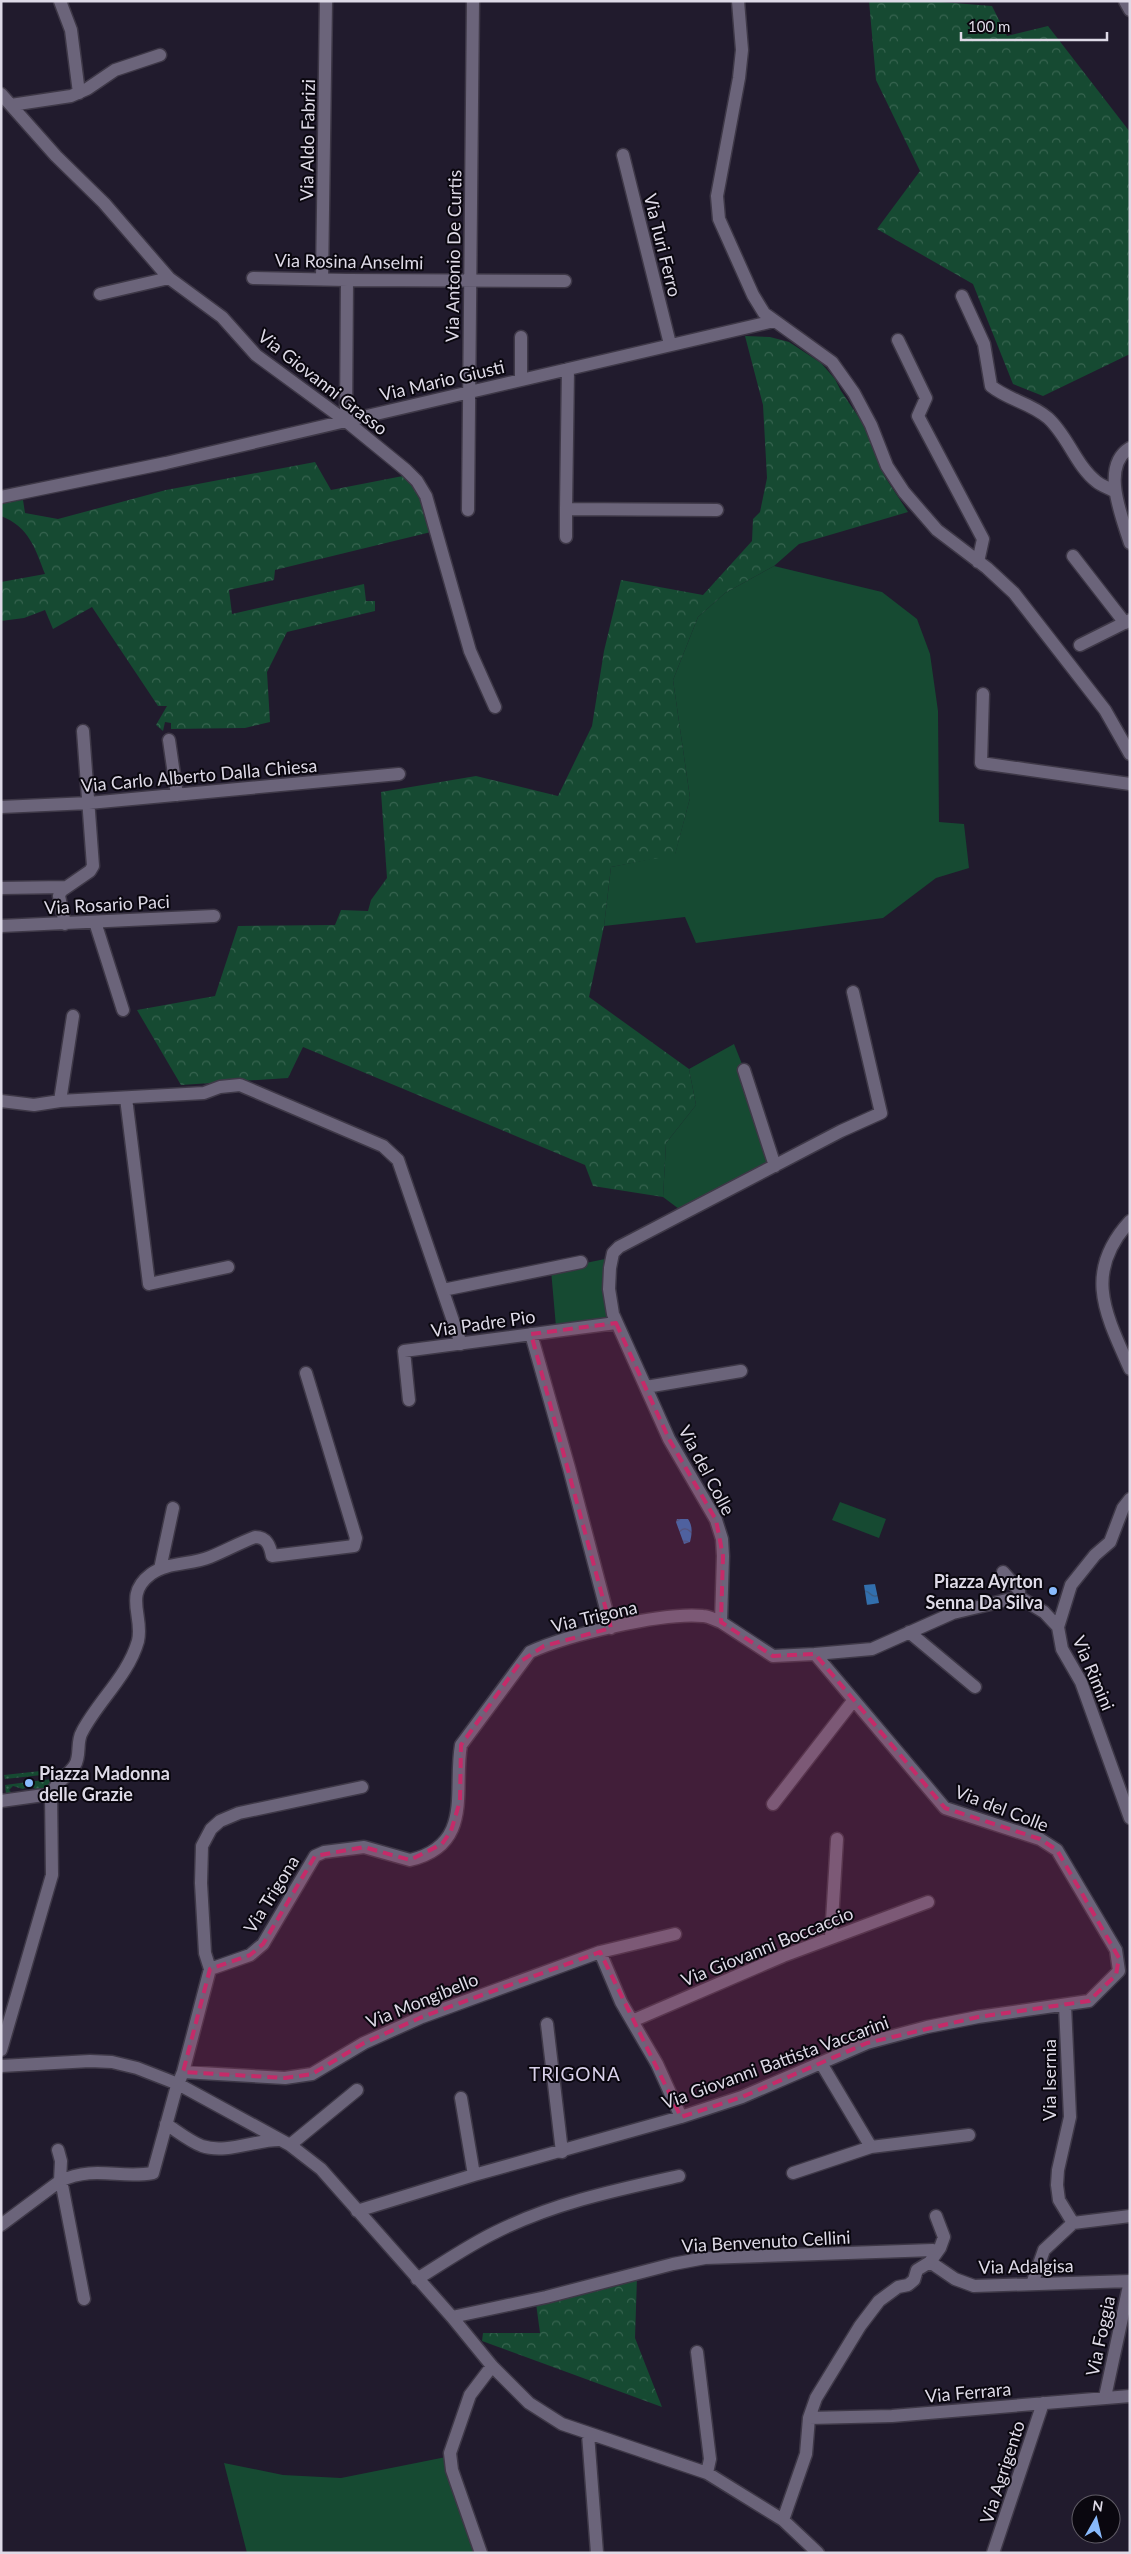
<svg xmlns="http://www.w3.org/2000/svg" width="1131" height="2554" font-family="Lato,sans-serif">
  <defs>
    <pattern id="forest-crowns" width="20" height="18" patternUnits="userSpaceOnUse" patternTransform="scale(1.25)"><rect width="20" height="18" fill="#164a32"/><path d="M2 6a3 3 0 1 1 6 0M12 15a3 3 0 1 1 6 0" fill="none" stroke="#376450"/></pattern>
    <pattern id="garden-dots" width="8" height="8" patternUnits="userSpaceOnUse" patternTransform="scale(1.25)"><rect width="8" height="8" fill="#164a32"/><path d="M2 2h.1M6 6h.1" fill="none" stroke="#376450" stroke-width="1.8" stroke-linecap="round"/></pattern>
    <pattern id="water-waves" width="16" height="10" patternUnits="userSpaceOnUse" patternTransform="scale(1.25)"><rect width="16" height="10" fill="#326fad"/><path d="M0 5q4-4 8 0t8 0" fill="none" stroke="#3a5a7e"/></pattern>
  </defs>
  <rect width="100%" height="100%" fill="#211b2d"/>
  <path fill="#164a32" d="M774,566L882,592L917,619L930,654L938,711L939,822L964,824L969,868L936,878L883,918L696,943L685,917L604,926L611,867L675,854L690,798L673,680L698,617L725,593Z
    M734,1044L742,1064L738,1066L768,1164L679,1209L663,1197L666,1143L696,1105L689,1069Z
    M605,1259L604,1284L610,1320L556,1327L551,1270Z
    M840,1502L886,1519L879,1538L832,1520Z
    M446,2457L477,2553H247L224,2463L283,2475L341,2478Z"/>
  <path fill="url(#forest-crowns)" d="M869,1H928L992,6L1007,36L1048,26L1130,132V354L1043,396L1013,384L973,284L877,229L920,171L876,80Z
    M745,336L770,337L789,342L821,363L835,379L841,391L864,425L885,477L908,512L799,544L774,566L725,593L698,617L673,680L690,798L675,855L611,867L604,926L589,997L689,1069L696,1105L666,1143L663,1197L593,1186L585,1165L303,1047L288,1078L181,1085L137,1010L215,996L238,926L335,925L341,910L368,911L371,900L387,878L381,792L476,776L558,796L592,726L604,651L621,580L703,595L752,541L753,519L760,512L767,478L763,405Z
    M315,462L331,490L408,475L416,483L431,532L275,570L274,580L229,590L232,614L364,584L366,601H375V611L287,632L267,672L270,722L245,728L171,729V723L165,722L163,731L156,725L167,706H158L92,607L53,629L45,610L24,618L1,621V582L45,574C35,548 29,527 1,516V503L23,500L25,513L58,519L166,490Z
    M637,2277L635,2338L662,2407L482,2341L483,2333H540L536,2303Z"/>
  <path fill="url(#garden-dots)" d="M68,1768L56,1777L51,1774L5,1779L4,1775Z
    M51,1779V1785L39,1792L30,1785L23,1789L13,1786L9,1790L13,1794H6L5,1785Z"/>
  <path fill="url(#water-waves)" d="M677,1519H688C693,1526 692,1534 690,1542L684,1544L676,1522Z
    M875,1584L879,1603L867,1605L864,1585Z"/>
  <g fill="none" stroke-linecap="round" stroke-linejoin="round">
    <g stroke="#3e3847" stroke-width="15">
      <path id="minor" d="M60,1L71,30L79,93
        M738,1L742,50L739,78L717,196L719,219L753,295L764,313L832,362L854,393L871,425L887,466L904,492L937,530L987,568L1014,593L1105,710L1130,754
        M1125,1L1130,10
        M1,94L56,156L104,203L169,278L222,317L256,355L346,421L406,470L417,481L426,496L470,651L495,707
        M11,105L71,96L87,89L115,70L160,55
        M623,155L670,344
        M253,278L347,280L565,281
        M322,279L326,1
        M100,294L169,278
        M962,296L984,344L991,386C1008,400 1031,403 1048,418C1068,436 1076,466 1097,482C1102,486 1109,488 1114,491
        M521,337V379
        M898,340L926,398L918,416L983,539L978,562
        M568,369L566,509L717,510
        M346,421L347,280
        M1130,448C1100,466 1122,517 1130,543
        M1,497L166,463L774,321
        M468,510L473,1
        M566,537V509
        M1073,556L1125,623
        M1080,645L1130,620
        M983,694L981,763L1130,784
        M169,740L177,795
        M1,807L89,803L399,774
        M1,888L65,887
        M95,922L123,1010
        M65,924L59,896L61,891L90,871L93,866L83,731
        M1,926L214,916
        M744,1070L775,1166
        M126,1098L149,1284L228,1267
        M1,1101L34,1105L60,1101L204,1093L220,1087L240,1085L383,1146L398,1160L461,1344
        M60,1101L73,1016
        M1130,1221C1083,1272 1105,1313 1130,1369
        M443,1290L581,1262
        M531,1334L569,1468L611,1628
        M646,1387L741,1371
        M409,1400L404,1351L616,1323
        M160,1569L173,1508
        M1003,1572L1019,1590V1597
        M1058,1627L1071,1585L1095,1555L1110,1542L1123,1508L1130,1499
        M909,1632L975,1687
        M815,1654L872,1649L953,1613L1019,1597L1044,1612L1058,1627L1062,1649L1081,1682L1130,1818
        M51,1794C57,1781 68,1776 75,1765C81,1755 76,1742 82,1732C98,1701 128,1676 138,1641C144,1616 123,1595 151,1574C167,1562 191,1565 210,1557C225,1551 239,1543 255,1537C267,1537 270,1546 272,1556L354,1546L356,1538L306,1373
        M1,1801L51,1794L52,1875L1,2050
        M773,1804L853,1701
        M831,1937L837,1839
        M600,1952L621,2002L657,2064L681,2117
        M210,1969L205,1953L201,1883L202,1846L211,1829L220,1821L239,1813L362,1787
        M632,2021L783,1956L928,1902
        M547,2024L562,2152
        M821,2063L871,2147L969,2135
        M1,2066L90,2061L112,2062L137,2068L178,2084L290,2145L321,2169L452,2317L492,2366L529,2403L562,2424L707,2473L783,2520L818,2553
        M183,2072L285,2078L312,2074L364,2043L422,2017L600,1952L675,1934
        M461,2098L474,2175
        M166,2124C177,2131 189,2141 202,2146C226,2154 255,2140 279,2140
        M290,2145L357,2090
        M58,2150L61,2161L60,2181
        M793,2173L871,2147
        M61,2180L84,2299
        M357,2211L474,2175L681,2117L742,2097L867,2043L927,2027L978,2017L1089,2001L1119,1971L1116,1950L1057,1850L1040,1839L945,1808L815,1654L773,1656L721,1622L723,1556L722,1539L716,1520L669,1439L613,1314L609,1289L610,1268L613,1253L619,1247L841,1131L881,1113L853,992
        M1073,2223L1130,2216
        M1,2225L60,2181C95,2165 119,2179 153,2173L176,2089L183,2072L210,1969L250,1955L263,1944L315,1856L324,1852L364,1847L410,1860C474,1845 453,1790 461,1745L530,1652C567,1635 662,1612 703,1616C709,1616 715,1620 721,1622
        M930,2262L955,2279L974,2286L1130,2281L1105,2397
        M417,2279C443,2263 469,2245 496,2232C554,2203 616,2190 679,2176
        M1032,2284L1044,2250L1073,2223L1059,2200L1057,2185L1058,2170L1070,2117L1065,2005
        M452,2317L546,2297L673,2264L705,2258L933,2250L937,2252
        M697,2352L710,2459L707,2473
        M809,2418L892,2416L1130,2396
        M588,2434L597,2553
        M783,2520L806,2454L809,2418L816,2398L860,2326L879,2301L898,2287L908,2285L914,2280L917,2270L930,2262L940,2248L944,2237L936,2216
        M481,2553L452,2470L450,2453L470,2395L492,2366
        M993,2553L1043,2403"/>
    </g>
    <use href="#minor" stroke="#6b647a" stroke-width="12"/>
  </g>
  <path fill="#c52b69" fill-opacity="0.2" stroke="#c52b69" stroke-width="4" stroke-dasharray="10 6" stroke-linejoin="round" d="M616,1323L669,1439L716,1520L723,1556L721,1622L773,1656L815,1654L945,1808L1040,1839L1057,1850L1119,1958L1116,1975L1089,2001L978,2017L867,2043L742,2097L681,2117L600,1952L422,2017L364,2043L312,2074L285,2078L183,2072L210,1969L250,1955L263,1944L315,1856L364,1847L410,1860L442,1844L451,1831L460,1801L461,1745L521,1661L544,1646L611,1628L531,1334Z"/>
  <g fill="#89bafc" stroke="#0a070f" stroke-width="2">
    <circle cx="1053" cy="1591" r="5"/>
    <circle cx="29" cy="1783" r="5"/>
  </g>
  <g text-anchor="middle" dominant-baseline="central" stroke-width="4" stroke-linejoin="round" paint-order="stroke">
    <g font-size="18" fill="#dedae7" stroke="#0a070f">
      <text transform="translate(307 140) rotate(-89)">Via Aldo Fabrizi</text>
      <text transform="translate(663 245) rotate(76)">Via Turi Ferro</text>
      <text transform="translate(453 256) rotate(-89)">Via Antonio De Curtis</text>
      <text transform="translate(349 261) rotate(1)">Via Rosina Anselmi</text>
      <text transform="translate(442 380) rotate(-13)">Via Mario Giusti</text>
      <text transform="translate(323 382) rotate(38)">Via Giovanni Grasso</text>
      <text transform="translate(199 775) rotate(-5)">Via Carlo Alberto Dalla Chiesa</text>
      <text transform="translate(107 904) rotate(-3)">Via Rosario Paci</text>
      <text transform="translate(483 1323) rotate(-8)">Via Padre Pio</text>
      <text transform="translate(707 1470) rotate(62)">Via del Colle</text>
      <text transform="translate(594 1616) rotate(-13)">Via Trigona</text>
      <text transform="translate(1094 1673) rotate(67)">Via Rimini</text>
      <text transform="translate(1002 1808) rotate(21)">Via del Colle</text>
      <text transform="translate(271 1894) rotate(-58)">Via Trigona</text>
      <text transform="translate(767 1946) rotate(-22)">Via Giovanni Boccaccio</text>
      <text transform="translate(422 2000) rotate(-22)">Via Mongibello</text>
      <text transform="translate(775 2062) rotate(-20)">Via Giovanni Battista Vaccarini</text>
      <text transform="translate(1049 2080) rotate(-90)">Via Isernia</text>
      <text transform="translate(766 2241) rotate(-3)">Via Benvenuto Cellini</text>
      <text transform="translate(1026 2266) rotate(-1)">Via Adalgisa</text>
      <text transform="translate(1100 2336) rotate(-78)">Via Foggia</text>
      <text transform="translate(968 2392) rotate(-5)">Via Ferrara</text>
      <text transform="translate(1002 2472) rotate(-72)">Via Agrigento</text>
    </g>
    <g font-size="18" font-weight="bold" fill="#dedae7" stroke="#0a070f" text-anchor="end">
      <text x="1043" y="1581">Piazza Ayrton<tspan x="1043" dy="21">Senna Da Silva</tspan></text>
      <text x="39" y="1773" text-anchor="start">Piazza Madonna<tspan x="39" dy="21">delle Grazie</tspan></text>
    </g>
    <g font-size="19" letter-spacing="1" fill="#d8d0e9" stroke="#0a070f">
      <text x="575" y="2073">TRIGONA</text>
    </g>
  </g>
  <rect width="1131" height="2554" fill="none" stroke="#dedae7" stroke-width="5"/>
  <g transform="translate(1096 2519) rotate(8)"><circle r="24" fill="#0a070f" stroke="#5f5b65"/>
  <path d="M0-4L9 19L0 12L-9 19Z" fill="#89bafc"/>
  <text y="-8" font-size="14" font-weight="bold" text-anchor="middle" fill="#dedae7">N</text>
  </g>
  <path d="M961 32v8h146v-8" fill="none" stroke="#dedae7" stroke-width="2.5"/>
  <text x="968" y="32" font-size="15" fill="#dedae7" stroke="#0a070f" stroke-width="4" paint-order="stroke">100 m</text>
</svg>
